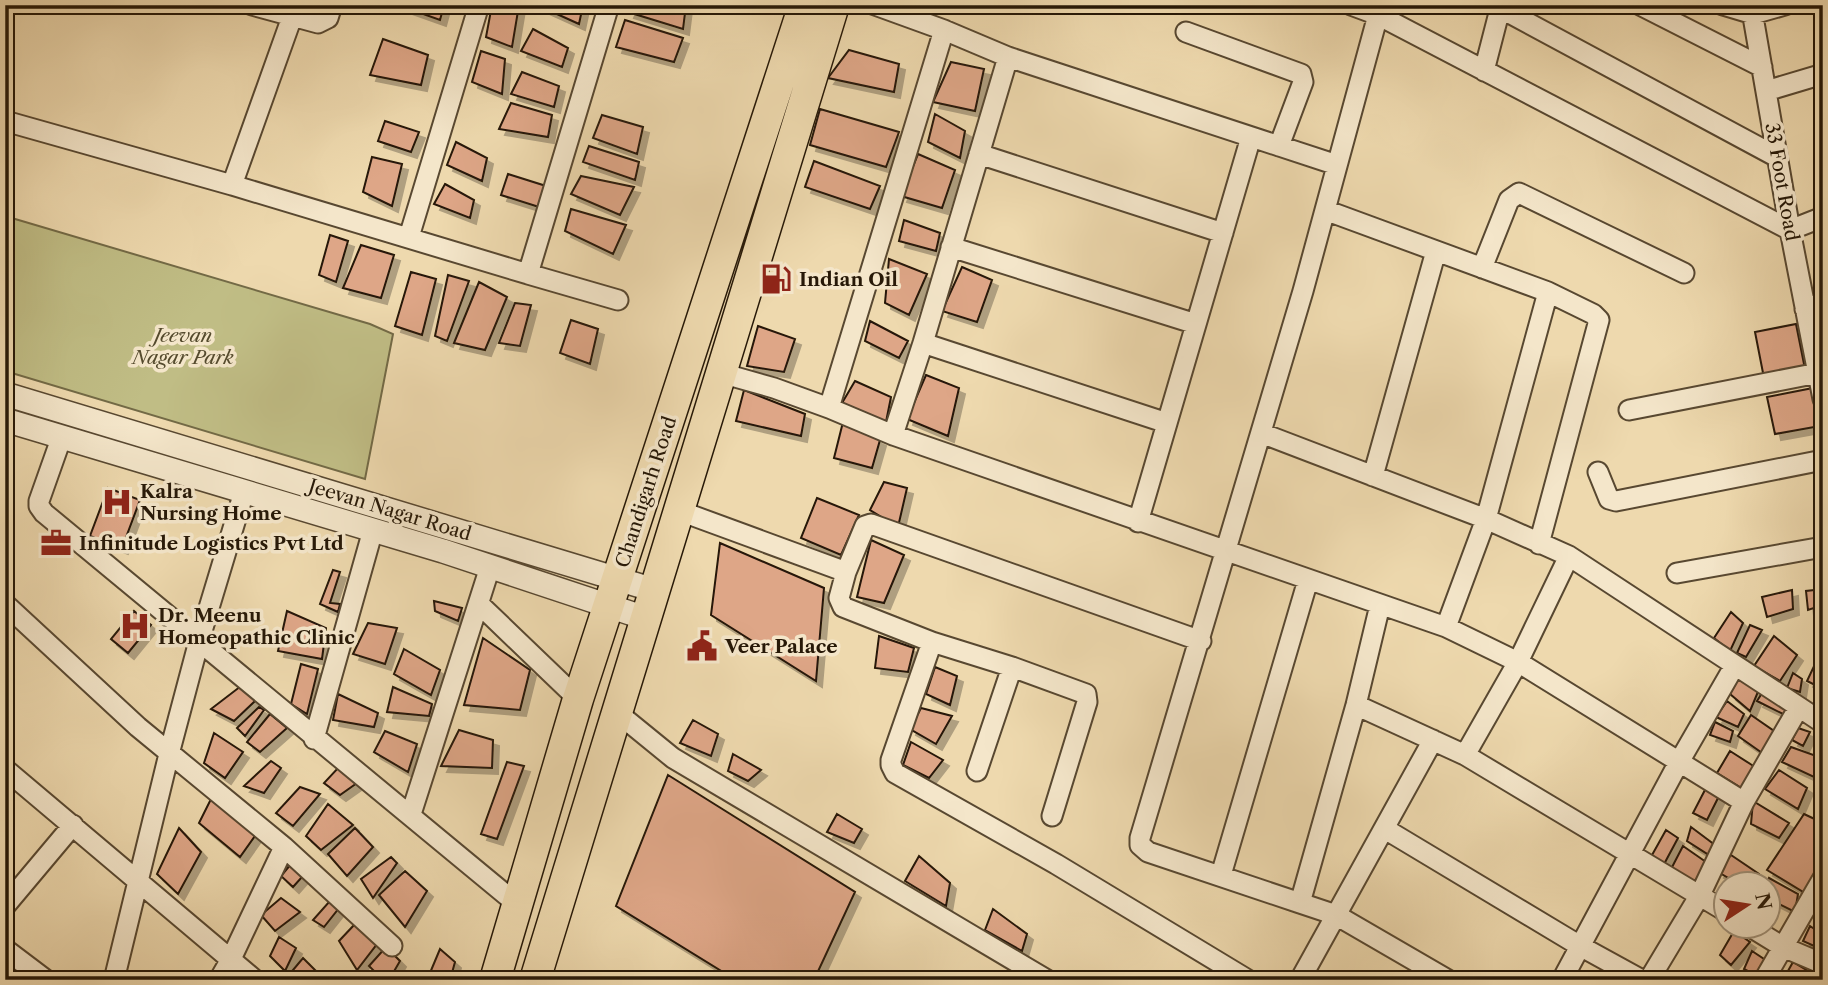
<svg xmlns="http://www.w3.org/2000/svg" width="1828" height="985" font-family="'Libre Caslon Text',serif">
  <defs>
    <filter id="shadow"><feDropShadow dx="6" dy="6" stdDeviation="0" flood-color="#0004"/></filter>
  </defs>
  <rect width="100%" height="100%" fill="#eed9ae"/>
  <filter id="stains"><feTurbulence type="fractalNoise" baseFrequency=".00286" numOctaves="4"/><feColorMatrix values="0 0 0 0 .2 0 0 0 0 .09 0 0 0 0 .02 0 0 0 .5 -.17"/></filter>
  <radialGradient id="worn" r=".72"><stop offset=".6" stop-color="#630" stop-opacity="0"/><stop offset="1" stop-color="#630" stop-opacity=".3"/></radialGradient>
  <path fill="#c0bd85" stroke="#736a46" stroke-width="2" d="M5,216L370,324L393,334L365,479L5,371Z"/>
  <path fill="#dea687" stroke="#261807" stroke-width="2" filter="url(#shadow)" d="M398,5H444L440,20Z
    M492,5H519L512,47L486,37Z
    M537,5H583L579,24Z
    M631,5H686L683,29L628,12Z
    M625,20L683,38L674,62L616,47Z
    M533,29L568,48L562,67L521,51Z
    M383,39L428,55L421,85L370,75Z
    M849,50L899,64L894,92L828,78Z
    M481,51L505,59L502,94L472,82Z
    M951,62L984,69L975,111L933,102Z
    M522,72L559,86L554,107L511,94Z
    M511,103L552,115L548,137L499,129Z
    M820,109L899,132L886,167L810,145Z
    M935,114L965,131L960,158L928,142Z
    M602,115L643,127L637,154L593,138Z
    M385,121L419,132L411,152L378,141Z
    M456,142L487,158L482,181L447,165Z
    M589,146L639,162L635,180L583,162Z
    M918,154L955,170L942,208L901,196Z
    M372,157L402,164L392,206L363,192Z
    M814,161L880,186L870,209L805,187Z
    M508,174L546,186L539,207L501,195Z
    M581,176L634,187L620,215L571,194Z
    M445,184L474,200L470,218L434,204Z
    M571,209L626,225L613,254L565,231Z
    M904,220L940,233L936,251L899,241Z
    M330,235L348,241L336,282L319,275Z
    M361,245L394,255L381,298L343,288Z
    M889,259L927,274L909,315L885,303Z
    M962,267L992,280L977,322L942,311Z
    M411,272L436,279L422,335L395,326Z
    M448,275L469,281L447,341L435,336Z
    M479,282L507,297L485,350L454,343Z
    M515,303L531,305L520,346L499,343Z
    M571,320L598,329L590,364L560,353Z
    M870,321L908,341L899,358L865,341Z
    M1796,324L1805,369L1764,378L1755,332Z
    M758,326L795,339L784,372L747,366Z
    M926,375L959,388L948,436L907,419Z
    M855,381L891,397L886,422L842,403Z
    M1813,388L1820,426L1775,434L1767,397Z
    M744,390L805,414L801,436L736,421Z
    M843,422L880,440L872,468L834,458Z
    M884,482L907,488L898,527L870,510Z
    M108,488L140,500L122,548L90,536Z
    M817,498L859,515L841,555L801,538Z
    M871,540L904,555L884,603L857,597Z
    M720,543L824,588L816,681L711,615Z
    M333,570L340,572L330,603L340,604L338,612L320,604Z
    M1823,589V605L1808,610L1806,591Z
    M1792,590L1793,609L1767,617L1762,597Z
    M434,601L462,608L458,621L435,611Z
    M134,611L151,625L128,653L111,639Z
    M287,611L326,628L322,659L278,651Z
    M1731,612L1743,623L1730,651L1714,638Z
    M368,623L397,628L385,664L353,654Z
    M1750,625L1762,630L1746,657L1737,653Z
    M879,636L914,648L908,672L875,668Z
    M1774,636L1797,655L1780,681L1754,666Z
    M483,638L530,670L520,710L464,705Z
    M404,649L440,670L431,695L394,674Z
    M1816,662L1823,667V689L1807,681Z
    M301,664L318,669L307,714L291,704Z
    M935,667L957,676L950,705L926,694Z
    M1793,673L1802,679L1800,692L1787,688Z
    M1740,675L1760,687L1750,711L1730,694Z
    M241,686L255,701L234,721L211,709Z
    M393,687L432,704L429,716L387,712Z
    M1764,690L1789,706L1785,715L1757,701Z
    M338,694L378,713L374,727L333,720Z
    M1727,701L1744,714L1738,727L1716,717Z
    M259,707L264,710L245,736L237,728Z
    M921,708L952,716L936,744L910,729Z
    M270,714L287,728L260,752L247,742Z
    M1751,715L1774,731L1765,755L1738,736Z
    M693,720L718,734L711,756L680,743Z
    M1715,722L1733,731L1730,742L1710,735Z
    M1798,728L1810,732L1803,746L1792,740Z
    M459,730L493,740L492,768L441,766Z
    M385,731L417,744L408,772L374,752Z
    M214,733L243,752L225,778L204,763Z
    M911,742L943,760L929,778L903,765Z
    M1791,747L1822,758L1814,777L1782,762Z
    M1730,751L1755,767L1743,789L1717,773Z
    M733,754L761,770L748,781L728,771Z
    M271,761L281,768L264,793L244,786Z
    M507,762L524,766L497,839L481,834Z
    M338,768L357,783L340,795L324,783Z
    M1779,770L1807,788L1798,809L1765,789Z
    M668,775L855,892L814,980H736L616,906Z
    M300,787L320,794L293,826L276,813Z
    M1706,788L1719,796L1707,820L1693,813Z
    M211,799L257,833L240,857L199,823Z
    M1753,801L1789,823L1779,838L1751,824Z
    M328,804L353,825L321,850L306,836Z
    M837,814L862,829L854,843L827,832Z
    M1804,814L1823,823V858L1805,893L1767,870Z
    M1691,827L1715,845L1709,855L1687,841Z
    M179,828L201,852L178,894L157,874Z
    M355,828L373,847L347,876L328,854Z
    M1666,830L1678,838L1663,866L1652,855Z
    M1683,846L1706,862L1696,882L1670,871Z
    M1731,855L1759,874L1757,884H1739L1718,872Z
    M919,856L950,883L946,906L905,881Z
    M391,857L397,863L373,898L361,879Z
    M291,864L302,877L293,887L281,876Z
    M405,871L427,891L405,927L379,895Z
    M1769,878L1798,894L1795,912L1769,899V884H1766Z
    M281,898L300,912L275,931L261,915Z
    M329,902L339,908L324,927L313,920Z
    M993,909L1027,934L1022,951L985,930Z
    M355,924L377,944L357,970L339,941Z
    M1810,926L1823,935V950L1803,941Z
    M1734,931L1750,942L1731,965L1720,955Z
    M279,937L296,948L285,971L270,956Z
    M386,947L400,961L389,980H383L369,966Z
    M440,949L455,962L450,980H427Z
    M1752,951L1767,961L1755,975L1744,969Z
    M303,958L321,976L318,980H291L288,976Z
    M1793,962L1808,971L1804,980H1783Z"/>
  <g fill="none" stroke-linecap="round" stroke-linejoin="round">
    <g stroke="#584831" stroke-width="23">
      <path id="minor" d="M252,5L318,23L328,18L332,5
        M609,5L528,274L618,300
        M875,5L944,30L1008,57L1337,165
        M1351,5L1378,15L1790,230L1823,217
        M1640,5L1762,67
        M1723,5L1753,14L1785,5
        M1751,5L1790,230L1823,399
        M1500,8L1777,157
        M1378,15L1303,291L1140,838V845L1148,852L1300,903L1356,705L1380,605
        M1186,32L1301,74L1303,82L1279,146
        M1484,71L1501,5
        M1766,91L1823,74
        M5,121L232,185L292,17
        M979,154L1223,233
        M232,185L528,274
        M1325,210L1548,292L1486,519L1446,627
        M409,237L479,5
        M951,247L1196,324
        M1482,268L1509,200L1519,193L1684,273
        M1805,309L1823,302
        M923,343L1167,423
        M721,373L774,388L829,408L893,435L1446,627L1518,662L1744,802L1700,895L1649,980
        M829,408L944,30
        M1629,410L1818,373
        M1261,433L1486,519L1569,556L1799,707L1744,802
        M893,435L923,343L1008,57
        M62,436L39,501V506L44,513L517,904
        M1598,472L1609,499L1616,501L1823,460
        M1373,476L1436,251
        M680,511L846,572L865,526L871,524L1201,641
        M1138,522L1251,137
        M1539,544L1599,320L1593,314L1548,292
        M846,572L839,598L843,607L932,642L891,760V765L895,773L1056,864L1248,980
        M1677,573L1823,547
        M5,604L138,727L284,847L392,946
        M479,604L578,699
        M932,642L1012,667L1086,694L1087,702L1052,816
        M1356,705L1465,755L1727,912
        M1799,707L1823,723
        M619,714L673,758L1047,980
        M314,739L373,530
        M1465,755L1518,662L1569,556
        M5,769L255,980
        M977,771L1012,667
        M411,814L490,567
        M1385,829L1580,946L1642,980
        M1221,875L1308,580
        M1300,903L1336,915L1448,980
        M5,906L73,825
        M1749,926L1783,947L1823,964
        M5,949L46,980
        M114,980L169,754L199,641L244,492
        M219,980L230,961L284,847
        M1300,980L1433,740
        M1562,980L1679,762L1735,665
        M1764,980L1823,878"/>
    </g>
    <g stroke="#584831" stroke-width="26">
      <path id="tertiary" d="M5,394L654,590
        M5,420L443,551L648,619"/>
    </g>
    <g stroke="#261807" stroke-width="33">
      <path id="primary" d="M495,980L578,699L804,5
        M535,980L834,5"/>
    </g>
    <use href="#minor" stroke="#f4e6ca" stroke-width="19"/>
    <use href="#tertiary" stroke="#f4e6ca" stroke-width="23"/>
    <use href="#primary" stroke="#eed9ae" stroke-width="30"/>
  </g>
  <defs>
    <g id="fuel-bare" transform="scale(2.415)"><path d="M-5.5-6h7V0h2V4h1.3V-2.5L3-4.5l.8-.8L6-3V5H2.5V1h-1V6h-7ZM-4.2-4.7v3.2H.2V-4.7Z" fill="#8f2418" stroke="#f4e6ca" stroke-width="2.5" paint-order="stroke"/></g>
    <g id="hospital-bare" transform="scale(2.415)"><path d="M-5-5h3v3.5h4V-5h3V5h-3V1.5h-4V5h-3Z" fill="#8f2418" stroke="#f4e6ca" stroke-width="2.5" paint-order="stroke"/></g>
    <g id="office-bare" transform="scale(2.415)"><path d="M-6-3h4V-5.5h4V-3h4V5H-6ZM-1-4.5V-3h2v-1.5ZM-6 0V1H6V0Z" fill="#8f2418" stroke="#f4e6ca" stroke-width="2.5" paint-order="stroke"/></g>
    <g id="civic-bare" transform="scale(2.415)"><path d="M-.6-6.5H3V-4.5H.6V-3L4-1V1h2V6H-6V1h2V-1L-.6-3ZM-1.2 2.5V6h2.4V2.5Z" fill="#8f2418" stroke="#f4e6ca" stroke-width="2.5" paint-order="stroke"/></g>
  </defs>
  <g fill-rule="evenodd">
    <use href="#fuel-bare" x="776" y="279"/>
    <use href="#hospital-bare" x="117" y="502"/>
    <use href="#office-bare" x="56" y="543"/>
    <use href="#hospital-bare" x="135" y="626"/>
    <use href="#civic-bare" x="702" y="646"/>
  </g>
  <g text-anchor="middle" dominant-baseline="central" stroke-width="7" stroke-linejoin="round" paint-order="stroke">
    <g font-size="19" fill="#261807" stroke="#f4e6ca">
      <text transform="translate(1782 182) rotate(80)">33 Foot Road</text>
      <text transform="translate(646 492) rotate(-72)">Chandigarh Road</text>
      <text transform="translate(390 510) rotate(17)">Jeevan Nagar Road</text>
    </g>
    <g font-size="19" font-weight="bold" fill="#261807" stroke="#f4e6ca" text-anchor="start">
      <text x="799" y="279">Indian Oil</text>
      <text x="140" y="491">Kalra<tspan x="140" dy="22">Nursing Home</tspan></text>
      <text x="79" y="543">Infinitude Logistics Pvt Ltd</text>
      <text x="158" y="615">Dr. Meenu<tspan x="158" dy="22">Homeopathic Clinic</tspan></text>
      <text x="725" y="646">Veer Palace</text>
    </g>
    <g font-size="19" font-style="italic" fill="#544a2d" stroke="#f4e6ca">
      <text x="183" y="335">Jeevan<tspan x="183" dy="22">Nagar Park</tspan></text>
    </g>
  </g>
  <rect width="1828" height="985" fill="none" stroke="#eed9ae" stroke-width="28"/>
  <rect x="7" y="7" width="1814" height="971" fill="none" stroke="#261807" stroke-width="3.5"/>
  <rect x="14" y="14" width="1800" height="957" fill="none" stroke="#261807" stroke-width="2"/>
  <g transform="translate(1747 905) rotate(78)"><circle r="33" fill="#f4e6ca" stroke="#a2947c" stroke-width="2"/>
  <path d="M0-5L12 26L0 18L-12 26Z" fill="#8f2418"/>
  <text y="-10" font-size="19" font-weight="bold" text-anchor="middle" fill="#261807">N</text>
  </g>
  <rect width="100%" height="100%" filter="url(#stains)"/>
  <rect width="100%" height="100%" fill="url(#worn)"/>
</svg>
